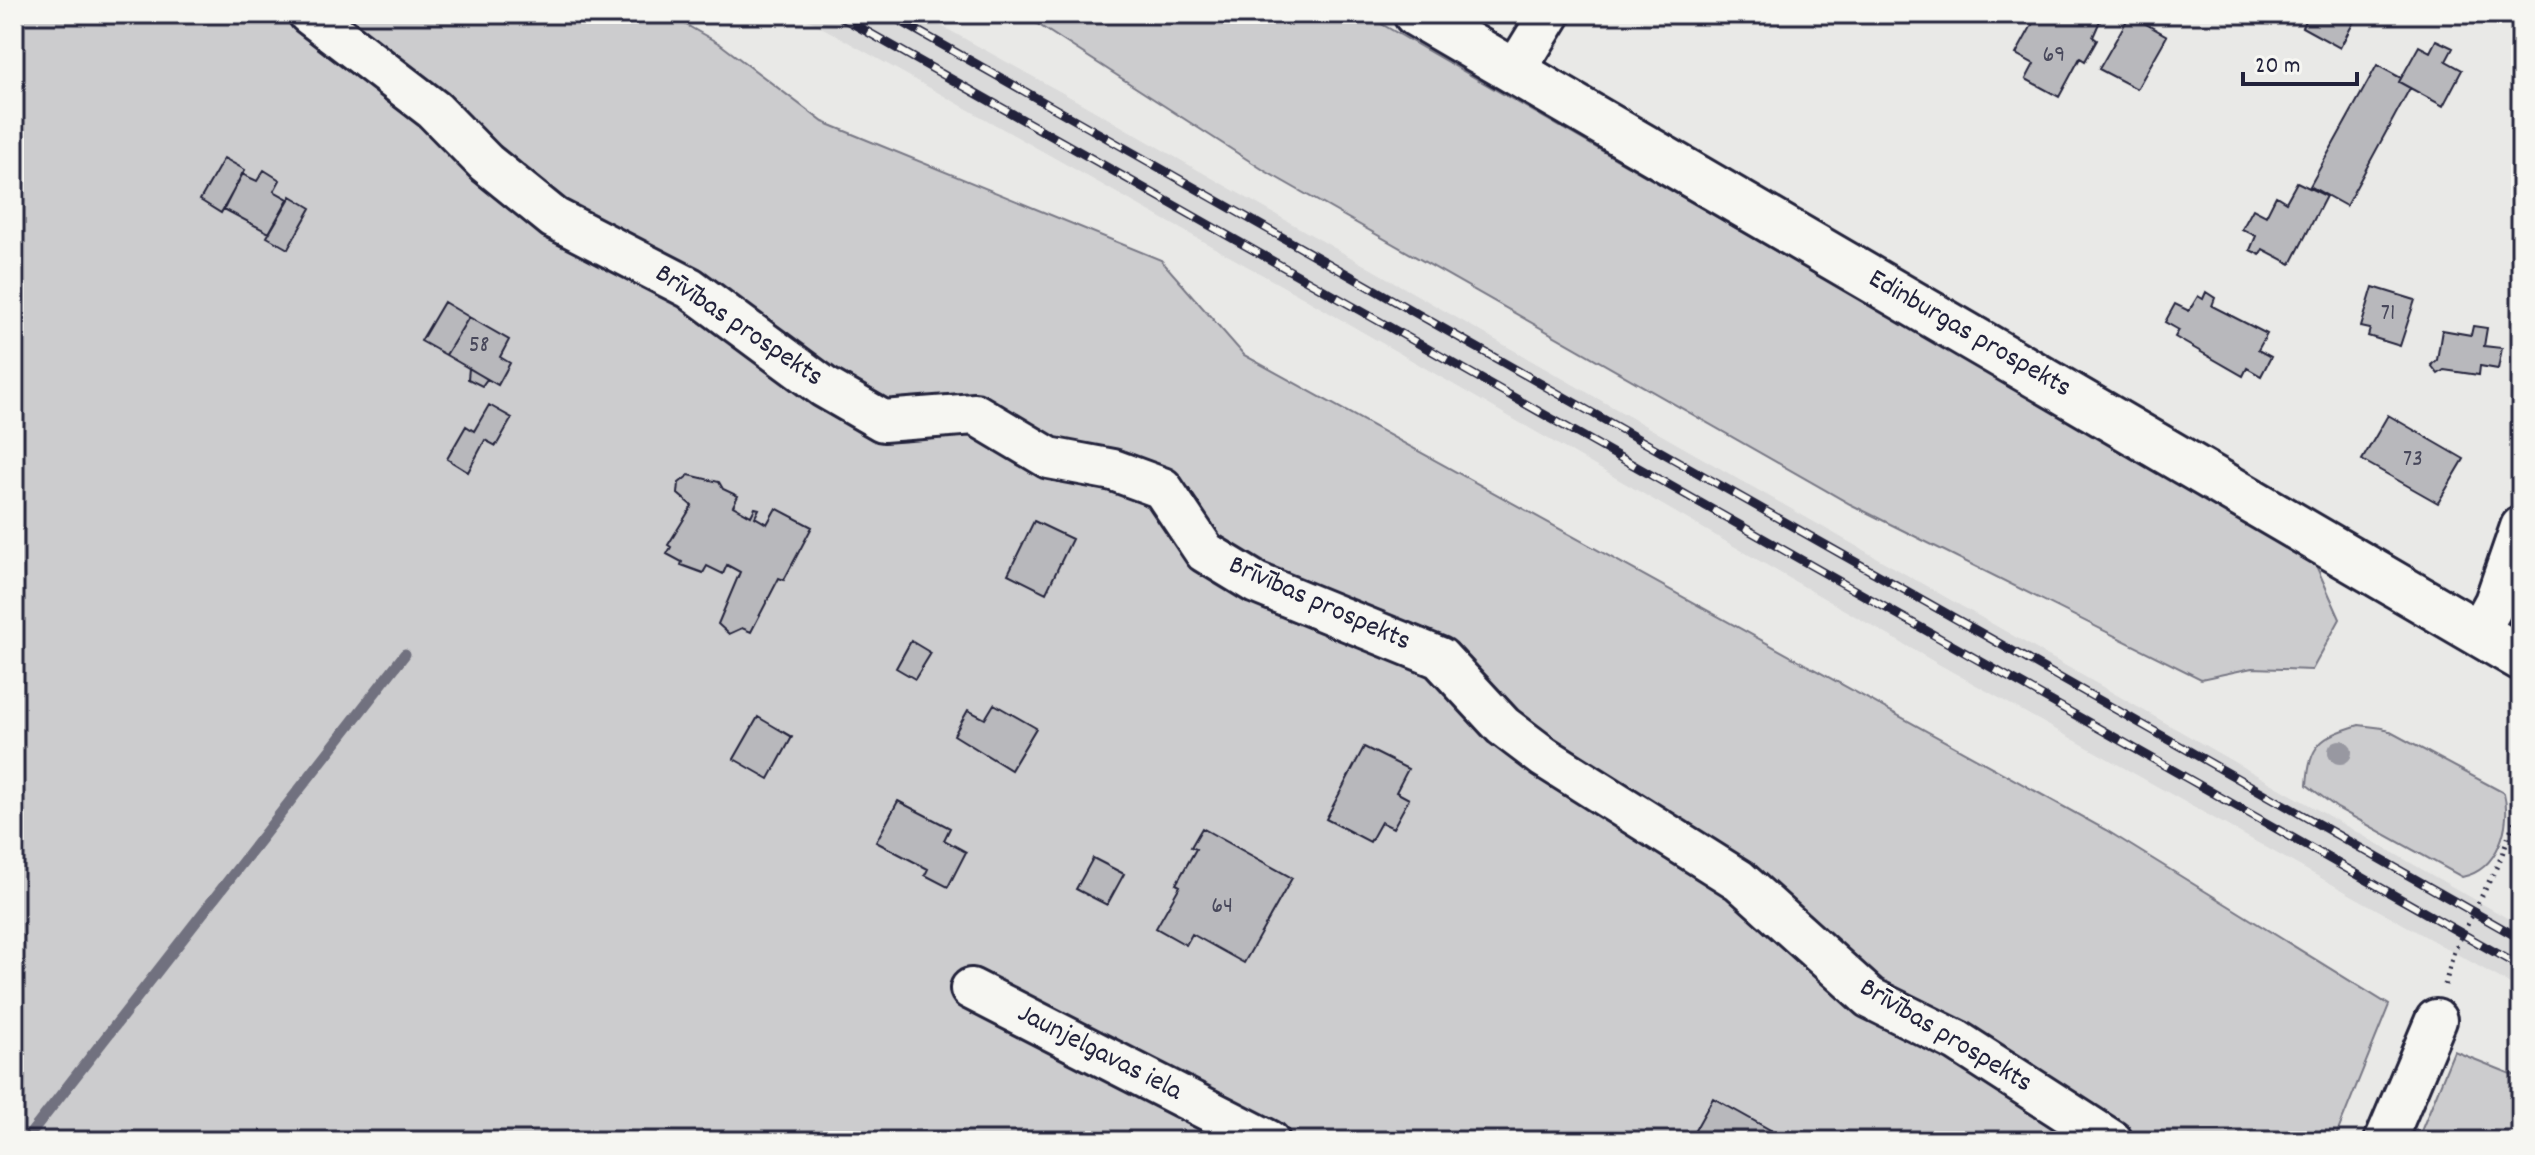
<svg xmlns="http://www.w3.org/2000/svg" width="2535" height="1155" font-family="Dekko,sans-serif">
  <rect width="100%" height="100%" fill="#e9e9e7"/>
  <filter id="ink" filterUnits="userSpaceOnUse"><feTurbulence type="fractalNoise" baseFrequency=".0125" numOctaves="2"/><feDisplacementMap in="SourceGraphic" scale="16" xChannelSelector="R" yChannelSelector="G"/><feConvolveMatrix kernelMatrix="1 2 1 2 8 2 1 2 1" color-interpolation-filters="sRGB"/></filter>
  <g filter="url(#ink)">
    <path fill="#dadada" d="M798,14H920L1079,102L2521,926V990L1933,661L1302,297Z"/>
    <path fill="#ccccce" stroke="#777784" stroke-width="2" d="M14,14H667L720,44L823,122L1161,260L1244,355L2106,830L2389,1005L2334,1141H14Z
      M1022,14H1364L2314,561L2340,619L2312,670L2252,668L2201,679L1850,504L1265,171Z
      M2359,725L2383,728L2504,793C2512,825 2498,870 2462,877L2337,808L2307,785C2310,744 2320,737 2359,725Z
      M2454,1051L2521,1078V1141H2417Z"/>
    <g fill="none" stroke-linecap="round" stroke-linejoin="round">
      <path stroke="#71717f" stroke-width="11" d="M25,1141L405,654"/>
    </g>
    <path fill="#b8b8bc" stroke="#22223b" stroke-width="2" d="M2038,14H2103L2093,37L2097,40L2085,61L2080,58L2059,97L2026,79L2034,64L2016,54Z
      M2308,14H2358L2340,48L2302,27Z
      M2130,15L2167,36L2137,89L2099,69Z
      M2436,40L2453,48L2446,61L2462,70L2443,106L2399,82L2419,46L2430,52Z
      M2377,65L2401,78L2399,82L2410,88L2346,206L2310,186Z
      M224,158L245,170L221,213L200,200Z
      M264,170L280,180L274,191L288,199L269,233L224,209L242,174L257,181Z
      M2297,182L2326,196L2291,264L2263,249L2260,255L2250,250L2256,236L2242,229L2253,209L2266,216L2276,196L2286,202Z
      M291,196L311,208L288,249L267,237Z
      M2373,287L2415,300L2400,346L2368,336L2370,329L2361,327Z
      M2206,292L2215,298L2212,306L2267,334L2258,350L2271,357L2261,376L2247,368L2243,376L2175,337L2179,330L2165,322L2175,304L2189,311L2198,296L2203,299Z
      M444,302L469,317L446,355L421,341Z
      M469,317L509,340L500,357L510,363L498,385L446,355Z
      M2473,326L2487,328L2484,346L2502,348L2498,369L2480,366L2479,375L2444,370L2438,374L2431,365L2437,360L2442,330L2471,335Z
      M469,368L487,379L482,386L468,379Z
      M489,405L512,418L496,446L485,440L468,472L447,459L466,426L474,431Z
      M2388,415L2464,459L2438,503L2362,460Z
      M689,475L719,482L723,489L738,496L733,506L751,516L755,508L759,509L755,517L767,524L776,508L812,527L784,580L779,578L751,632L742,628L729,634L718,624L740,572L727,565L723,574L707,566L703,573L681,565L682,562L667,554L671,547L668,545L692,506L678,494L679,483Z
      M1034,521L1072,539L1046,593L1008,574Z
      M911,641L931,653L915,679L896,668Z
      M994,704L1036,728L1011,770L954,735L968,710L985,719Z
      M758,717L792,737L769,779L734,759Z
      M1364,747L1408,769L1396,792L1409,799L1393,828L1381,822L1370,842L1326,819Z
      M898,801L950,828L944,840L966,852L948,887L925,875L928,869L876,842Z
      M1202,828L1292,878L1244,963L1192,934L1186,945L1156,928L1180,886L1176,884L1196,849L1191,847Z
      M1093,858L1124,874L1107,905L1076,889Z
      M1713,1098L1790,1141H1689Z"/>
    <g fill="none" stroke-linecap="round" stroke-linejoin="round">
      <g stroke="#22223b" stroke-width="46">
        <path id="minor" d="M309,14L434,110L486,163L554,218L690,288L824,387L883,421L975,414L1049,458L1113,470L1162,488L1205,552L1256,583L1440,658L1503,726L1544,757L1739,880L1870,998L1957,1041L2112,1141
          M1515,71L1550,14
          M2478,633L2495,602L2521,527
          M971,989L1269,1141
          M2385,1141L2436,1020"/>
      </g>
      <g stroke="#22223b" stroke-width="50">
        <path id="tertiary" d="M1416,14L2521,658"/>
      </g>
      <path stroke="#22223b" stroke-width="5" stroke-dasharray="2 6" stroke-linecap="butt" d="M2445,985L2454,951L2500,860L2521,802"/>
      <use href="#minor" stroke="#f6f6f2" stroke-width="40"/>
      <use href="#tertiary" stroke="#f6f6f2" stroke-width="44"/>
      <g stroke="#22223b" stroke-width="9">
        <path id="rail" d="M836,14L2521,967
          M888,14L2521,939"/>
      </g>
      <use href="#rail" stroke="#f6f6f2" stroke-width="6" stroke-dasharray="18" stroke-linecap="butt"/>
    </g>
    <circle fill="#9898a1" cx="2340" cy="752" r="12"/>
  </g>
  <g text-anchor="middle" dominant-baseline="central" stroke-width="6" stroke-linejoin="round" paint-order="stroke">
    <g font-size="24" fill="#48485b">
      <text x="2054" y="56">69</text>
      <text x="2388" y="314">71</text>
      <text x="479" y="346">58</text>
      <text x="2413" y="460">73</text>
      <text x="1222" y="907">64</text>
    </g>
    <g font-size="28" fill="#22223b" stroke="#f6f6f2">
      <text transform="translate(738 327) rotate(34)">Brīvības prospekts</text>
      <text transform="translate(1969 335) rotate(30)">Edinburgas prospekts</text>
      <text transform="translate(1319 605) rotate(24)">Brīvības prospekts</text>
      <text transform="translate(1945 1037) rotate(31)">Brīvības prospekts</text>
      <text transform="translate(1099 1054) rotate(27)">Jaunjelgavas iela</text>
    </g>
  </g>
  <rect width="2535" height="1155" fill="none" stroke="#f6f6f2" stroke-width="48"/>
  <rect x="24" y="24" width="2487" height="1107" fill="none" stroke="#22223b" stroke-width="3" filter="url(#ink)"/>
  <path d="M2243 72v12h114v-12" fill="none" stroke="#22223b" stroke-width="4"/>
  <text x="2255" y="72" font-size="24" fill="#22223b" stroke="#f6f6f2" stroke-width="6" paint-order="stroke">20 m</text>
</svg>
